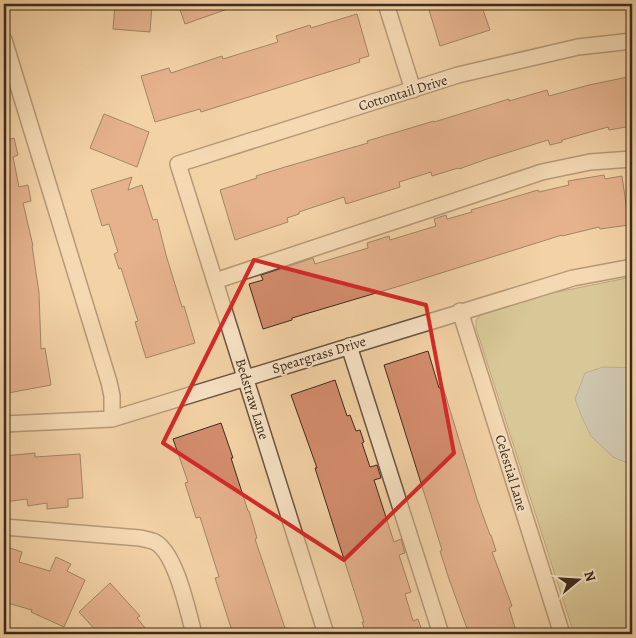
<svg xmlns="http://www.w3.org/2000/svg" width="636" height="638" font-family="Alegreya,serif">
  <rect width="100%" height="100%" fill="#f3d2a5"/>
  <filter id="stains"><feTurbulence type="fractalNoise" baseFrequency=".004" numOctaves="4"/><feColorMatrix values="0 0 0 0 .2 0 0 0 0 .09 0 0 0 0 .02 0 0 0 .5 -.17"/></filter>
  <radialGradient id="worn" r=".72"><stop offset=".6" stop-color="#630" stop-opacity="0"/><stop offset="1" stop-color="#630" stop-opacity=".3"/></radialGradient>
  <path fill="#bbbc86" stroke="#7c7452" d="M632,277V634H574L476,328V320L485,310L552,293Z"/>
  <path fill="#a1b4b3" stroke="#797d77" d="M603,367L632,368V465L613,457L591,436L581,415L575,399L585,373Z"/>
  <path fill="#d48d6d" stroke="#3d2b1e" d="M115,4H152L150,32L113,29Z
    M178,4H236V6L185,24Z
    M448,4H481L490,30L440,46L429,10Z
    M357,14L369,56L359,59L360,62L201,112L200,109L155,122L141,76L169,68L171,73L222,56L223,59L278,42L276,36L310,25L311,28Z
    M628,77L632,98V126L609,130L608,127L562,140V142L550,145L548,140L487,159L459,169L458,168L432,176L431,172L412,178L399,182L400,187L346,204L344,197L299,212V214L287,218L288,222L235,240L220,190L257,178L256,176L285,167L368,143L367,141L434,121V122L509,99V101L547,90L549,96L589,85Z
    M104,114L149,132L137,167L90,148Z
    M14,138L18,155L13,157L19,187L28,185L31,201L23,203L33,246H32L39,293L41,349L45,348L51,385L8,393L4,369V141Z
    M604,175L605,179L622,176L629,225L600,229L599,227L562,236V235L403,285L292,318V320L263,329L249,284L263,280L261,275L313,258L315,264L368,248L367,243L389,236L390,240L436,226L434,219L446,215L447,219L472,212L471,210L538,190L539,192L569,185L568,181Z
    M132,177L128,190L142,185L153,220L157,219L166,255L182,307L184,306L195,343L146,358L135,322L138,321L121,268L119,269L114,254L118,252L109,224L102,226L91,190Z
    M428,351L439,388L443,387L477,499L490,535H491L496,551L492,552L512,606L509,608L517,634H469L449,579L440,551L442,550L384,365Z
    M335,380L347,416L350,415L356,431L360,430L364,442L362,443L370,467L377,465L381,478L374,480L394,542L401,539L405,553L399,555L411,592L405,594L413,621L418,619L423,634H366L362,622H364L315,468H317L291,395Z
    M221,423L233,458H231L248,511H249L257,538L255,539L287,634H233L215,578L219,577L200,517L196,518L185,483L188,482L173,439Z
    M35,453V457L80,454L83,498L68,499V507L47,509V503L28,506L27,499L4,502V456Z
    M4,546L22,552L19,562L50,571L56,557L71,564L67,571L85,580L64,627L31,612L32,610L4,602Z
    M110,583L140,616L137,618L150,634H99L79,612Z"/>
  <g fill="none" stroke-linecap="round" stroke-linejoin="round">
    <g stroke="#6a5540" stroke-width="18">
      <path id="minor" d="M386,4L413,90
        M4,40L109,382L112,396V419
        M215,281L542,172L590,162L632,159
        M460,311L562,634
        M349,346L441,634
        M4,424L112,419L573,278L632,267
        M4,527L140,538C144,539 151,540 155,542C176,553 188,612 194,634
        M326,634L178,164L458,75L578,47L632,41"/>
    </g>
    <use href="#minor" stroke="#f7e2c4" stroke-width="15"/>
  </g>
  <path d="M0 0H636V638H0ZM254,260L426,305L454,453L344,560L163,443Z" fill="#f3d2a5" fill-opacity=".55" fill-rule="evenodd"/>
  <path fill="none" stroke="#d62828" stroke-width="4" stroke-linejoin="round" d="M254,260L426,305L454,453L344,560L163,443Z"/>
  <g text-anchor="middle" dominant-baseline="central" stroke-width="4" stroke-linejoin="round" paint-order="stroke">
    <g font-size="14" fill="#3d2b1e" stroke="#f7e2c4">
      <text transform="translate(403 93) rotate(-17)">Cottontail Drive</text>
      <text transform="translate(319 355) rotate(-17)">Speargrass Drive</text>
      <text transform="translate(252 399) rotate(73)">Bedstraw Lane</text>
      <text transform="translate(511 473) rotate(73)">Celestial Lane</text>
    </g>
  </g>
  <rect width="636" height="638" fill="none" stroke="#f3d2a5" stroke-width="20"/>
  <rect x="5" y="5" width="626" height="628" fill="none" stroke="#3d2b1e" stroke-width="2.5"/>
  <rect x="10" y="10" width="616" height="618" fill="none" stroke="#3d2b1e"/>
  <g transform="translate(578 580) rotate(72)" stroke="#f7e2c4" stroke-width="4" paint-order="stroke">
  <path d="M0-4L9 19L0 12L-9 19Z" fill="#3d2b1e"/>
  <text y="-8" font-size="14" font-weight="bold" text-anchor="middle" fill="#3d2b1e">N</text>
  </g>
  <rect width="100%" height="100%" filter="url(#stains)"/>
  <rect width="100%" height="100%" fill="url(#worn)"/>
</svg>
